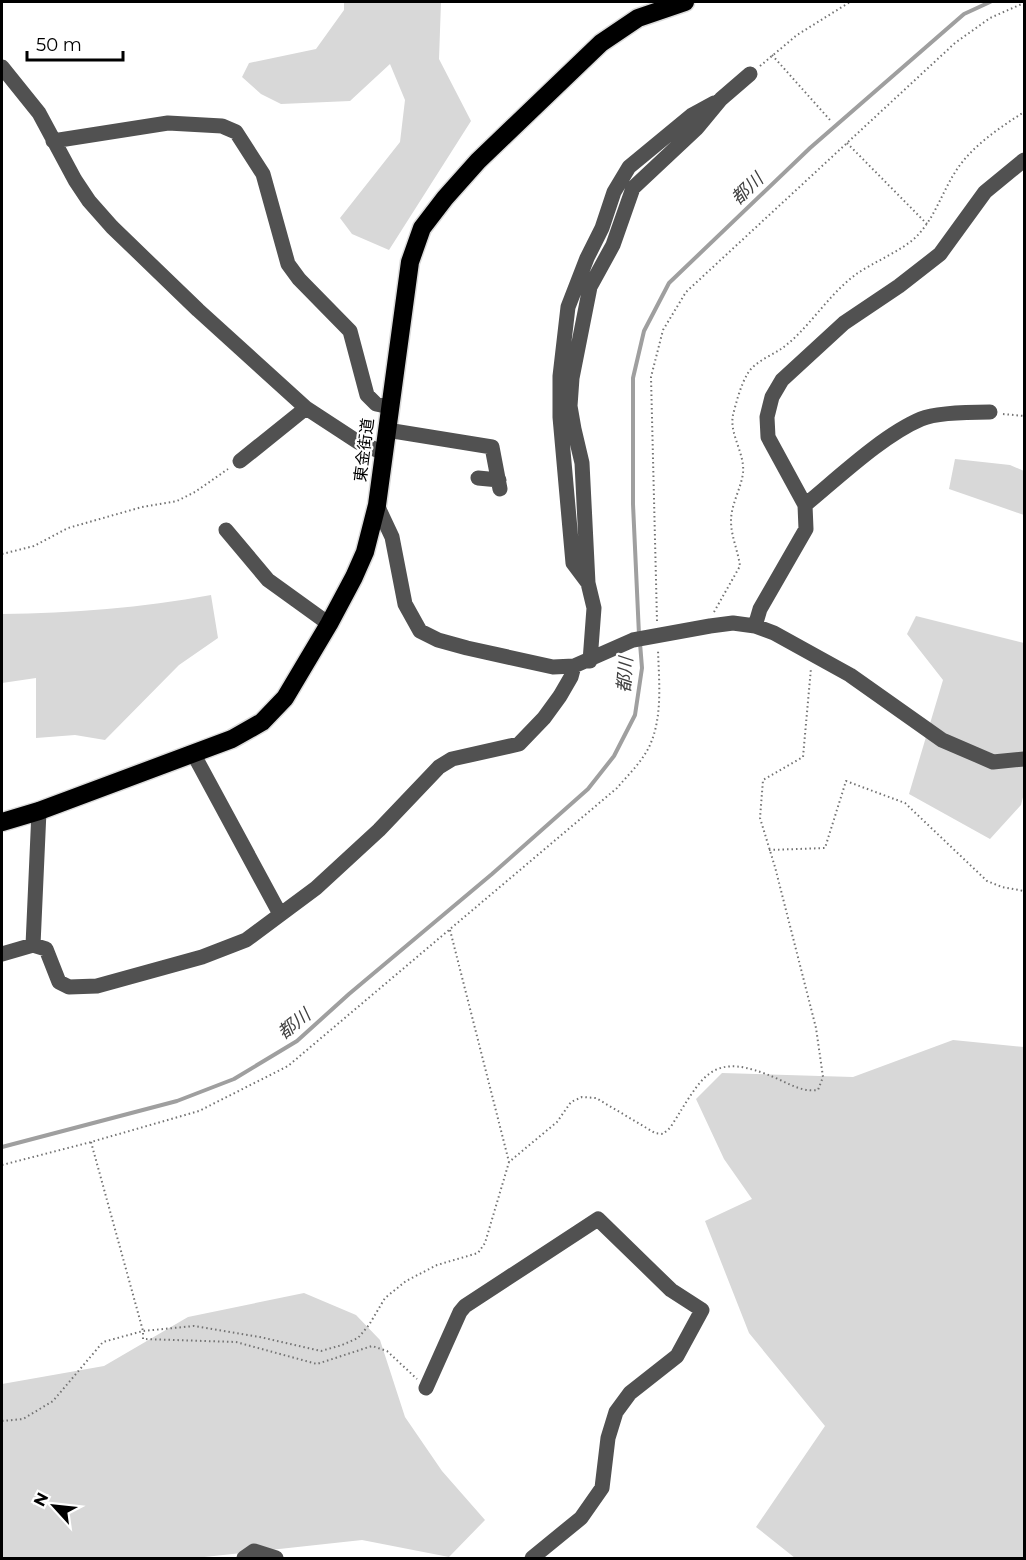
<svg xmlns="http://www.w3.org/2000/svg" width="1026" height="1560" font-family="Montserrat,'Noto Sans JP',sans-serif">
  <rect width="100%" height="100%" fill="#fff"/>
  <path fill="#d8d8d8" d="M344,2H441L439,59L471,121L389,250L352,234L340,218L400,142L405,100L390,64L350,101L281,104L261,94L242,77L249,63L316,49L344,10Z
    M955,459L1010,465L1024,471V515L949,489Z
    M211,595L218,638L179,665L105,740L75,735L36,738V678L2,683V614C72,613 142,608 211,595Z
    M916,616L1024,643V793L1021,805L990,839L909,794L943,680L907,634Z
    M953,1040L1024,1047V1558H795L756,1527L825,1426L749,1333L705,1221L752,1199L724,1159L696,1099L722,1073L853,1077Z
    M304,1293L356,1315L380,1340L405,1417L442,1471L485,1520L449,1557L362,1540L195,1558H2V1384L104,1366L188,1317Z"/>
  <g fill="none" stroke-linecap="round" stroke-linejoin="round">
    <path stroke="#9f9f9f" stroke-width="4" d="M639,635L633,504V378L644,331L669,283L810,148L964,14L990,2
      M2,1147L177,1101L234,1079L297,1041L349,994L492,874L588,789L614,756L635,715L642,668L640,643"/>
    <g stroke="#dbdbdb" stroke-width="21">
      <path id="highway" d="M2,822L39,811L232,739L262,722L285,698L329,624L354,577L365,552L377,505L410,262L422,228L445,198L478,161L601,43L638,18L685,2"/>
    </g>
    <path stroke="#737373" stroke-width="2" stroke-dasharray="1.5 3" stroke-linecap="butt" d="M772,55L830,120
      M760,66L797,35L850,2
      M847,143L927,224
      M1003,414L1024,416
      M2,554L34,546L68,528L142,507L177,501L195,492L228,469
      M714,612L740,566C738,551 731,536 731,521C731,504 741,489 743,473C745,453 729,434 733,415C736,403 741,384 748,373C755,362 770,356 781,349C808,330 827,296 855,275C873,262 900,252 916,237C934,219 941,195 954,174C970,147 998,129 1024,112
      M657,621L651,377L663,330L686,292L955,43L990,18L1024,3
      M769,850L825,848L846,781L905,803L987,881L1002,887L1024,891
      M450,930L509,1162
      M91,1142L143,1331V1339L236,1342L317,1364L372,1346L387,1351L417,1379
      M2,1165L91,1142L199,1111L288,1066L617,788C628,775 641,763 649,747C663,718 659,682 658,650
      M2,1421L23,1419L53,1401L103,1342L143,1331L194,1326L260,1337L321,1351L342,1345L358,1338L369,1325L385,1298L406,1281L437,1265L478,1253L485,1243L509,1162L557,1122L571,1102L582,1097L596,1098L655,1133L663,1134L670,1128C704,1075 710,1049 778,1079C791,1085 803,1092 818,1090L823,1077L816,1028L775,867L760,818L763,780L803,757L811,668"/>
    <path stroke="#515151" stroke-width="15" d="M2,67L39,113L75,180L89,201L112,227L198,310L306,408L358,442L384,453
      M53,141L168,123L222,126L236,132L263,174L288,264L299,279L350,331L367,395L376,404L390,407
      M387,430L492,447L500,489
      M240,461L306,408
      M478,478L499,480
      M377,505L392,537L405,604L420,631L438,640L467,648L553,667L574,666L633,640L710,626L733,623L755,626L774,633L850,675L942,740L993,762L1024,759
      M805,505C838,478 883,435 921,419C938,412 972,412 990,412
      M226,530L268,580L329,624
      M588,583L573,563L560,417V376L568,307L587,258L602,228L614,192L629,167L692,115L714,103
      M755,626L760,609L806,529L805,505L768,437L767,417L772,397L782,380L844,323L899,286L940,254L985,192L1024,160
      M590,661L594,608L588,583L582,463L574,429L570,406L572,378L590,287L613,245L633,188L697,128L721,99L750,74
      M194,755L280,914
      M33,945L39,811
      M2,954L33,945L46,949L59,982L69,987L97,986L202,957L246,940L316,888L379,830L439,767L452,759L519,744L544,718L560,696L571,677L574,666
      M426,1388L460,1312L465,1306L598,1219L671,1290L702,1310L677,1356L630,1393L616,1412L608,1438L602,1488L581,1518L532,1558
      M244,1558L254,1551L276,1558"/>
    <use href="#highway" stroke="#000" stroke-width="18"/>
  </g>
  <g text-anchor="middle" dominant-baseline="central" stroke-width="4.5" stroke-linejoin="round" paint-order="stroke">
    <g font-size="16" fill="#000" stroke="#fff">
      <text transform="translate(364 450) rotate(-83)">東金街道</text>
    </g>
    <g font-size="18" font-style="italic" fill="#404040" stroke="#fff">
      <text transform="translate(747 189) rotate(-44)">都川</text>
      <text transform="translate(625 675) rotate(-86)">都川</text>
      <text transform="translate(294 1024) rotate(-39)">都川</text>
    </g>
  </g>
  <rect width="1026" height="1560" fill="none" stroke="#000000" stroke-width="6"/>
  <g transform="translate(54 1506) rotate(297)" stroke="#ffffff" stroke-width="4.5" paint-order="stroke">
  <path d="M0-4.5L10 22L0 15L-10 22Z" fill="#000000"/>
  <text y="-9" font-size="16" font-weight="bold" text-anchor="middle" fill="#000000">N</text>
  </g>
  <path d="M27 51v9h96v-9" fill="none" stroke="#000000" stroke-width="3"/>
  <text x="36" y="51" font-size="18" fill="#000000" stroke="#ffffff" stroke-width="4.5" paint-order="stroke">50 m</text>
</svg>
